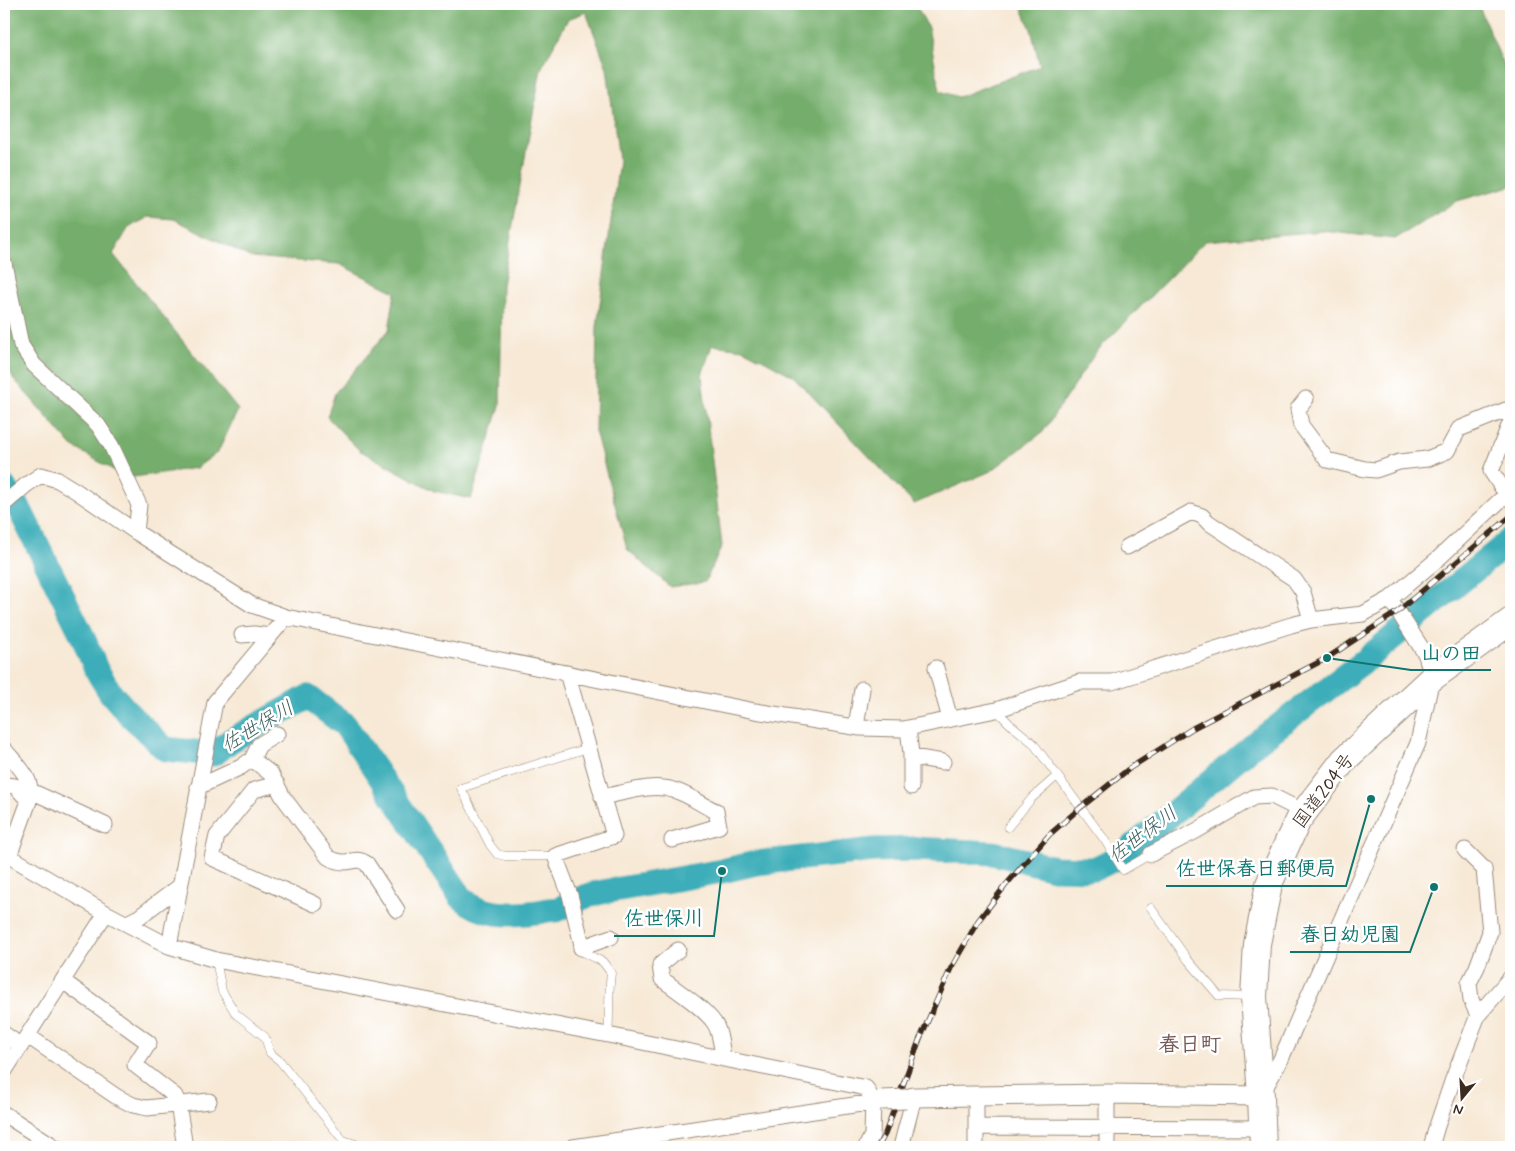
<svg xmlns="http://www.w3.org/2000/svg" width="1515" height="1151" font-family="Mynerve,'Klee One',sans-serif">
  <rect width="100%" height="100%" fill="#fff"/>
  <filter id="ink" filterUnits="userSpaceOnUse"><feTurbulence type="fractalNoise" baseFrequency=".02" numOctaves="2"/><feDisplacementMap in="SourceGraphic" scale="10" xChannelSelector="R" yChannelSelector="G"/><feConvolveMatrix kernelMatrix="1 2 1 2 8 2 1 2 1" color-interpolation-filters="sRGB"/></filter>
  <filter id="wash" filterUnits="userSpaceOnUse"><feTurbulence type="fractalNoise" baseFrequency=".0096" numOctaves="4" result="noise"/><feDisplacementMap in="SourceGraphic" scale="20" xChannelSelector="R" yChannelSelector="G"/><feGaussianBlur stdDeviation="1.12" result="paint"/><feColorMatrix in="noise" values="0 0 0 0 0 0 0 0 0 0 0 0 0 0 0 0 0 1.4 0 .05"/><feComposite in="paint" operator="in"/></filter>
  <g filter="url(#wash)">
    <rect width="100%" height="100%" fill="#f7e9d6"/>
    <path fill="#74ae6c" stroke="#586c45" d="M4,4H777L800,7L808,4H915L928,27L940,91L958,97L1040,66L1031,29L1020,4H1478L1504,66L1511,68V186L1457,201L1395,239L1322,231L1205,241L1096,352L1043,432L991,471L914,504L793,376L743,349L712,345L702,375L722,546L705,582L670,587L627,549L595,431L597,327L619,160L607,68L586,12L568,19L541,69L502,285L500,406L471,499L434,491L359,450L327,417L335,393L389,330L395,292L339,264L250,257L174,219L148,217L129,227L113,254L238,410L218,452L196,468L127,478L72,446L13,378L4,358Z"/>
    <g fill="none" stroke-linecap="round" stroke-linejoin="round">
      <path stroke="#3eaeb9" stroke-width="25" d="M4,487L15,500L82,635L96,669L110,692L129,714L165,749L214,754L230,741L308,697L345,725L461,897C482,916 509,916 537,912C543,912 549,908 556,910L584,897L597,893L722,871L756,863L874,850L914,849L993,853L1054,868L1094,869L1123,855L1256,743L1364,661L1511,540"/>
    </g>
  </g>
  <g filter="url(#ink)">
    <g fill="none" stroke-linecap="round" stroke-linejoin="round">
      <g stroke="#998a7a" stroke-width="9">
        <path id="service" d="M996,710L1010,724L1033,743L1104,839L1123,870L1151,854
          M1008,827L1032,798L1057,776
          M555,856H505L497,854L490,845L461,788L588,748
          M1151,908L1188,960L1219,996L1251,997
          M581,947V951L603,962L611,973C608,994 610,1014 608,1035
          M216,960L222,991L236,1014L265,1037L270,1053L280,1061L343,1140L365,1147"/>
      </g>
      <g stroke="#998a7a" stroke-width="17">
        <path id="minor" d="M4,263L21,345L34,365L98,425L111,445L139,505L136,532
          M1306,399L1298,409L1301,425L1327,460L1365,469L1376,470L1399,462L1427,459L1447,451L1459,429L1506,410L1511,412V421L1491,471L1507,495
          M4,504L26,485L41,475L58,480L76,491L136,532L252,605L286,617L755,711L860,728L903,729L996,710L1079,682H1112L1291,625L1311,620L1363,614L1390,599L1440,557L1511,490
          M1127,547L1191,512L1202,516L1208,522L1294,579L1303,592L1311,620
          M286,617L215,702L169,946L216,960L608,1035L866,1088L873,1101L872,1135L866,1147
          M242,635L254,634L270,636
          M936,668L950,719
          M567,673L614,836L555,856L570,895L582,945
          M856,727L862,689
          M908,728L911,754V787
          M4,749C16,764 35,779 29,799
          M912,757L943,762
          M252,759L259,745L277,734
          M277,784L254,790L217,836L212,858L315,904
          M4,785L15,786L29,801L9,856
          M198,787L241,767L252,759L271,774L283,797L328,857C333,860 338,862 344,862C353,862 358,857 367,864L397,910
          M31,791L105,825
          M602,797C625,793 651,783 673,790C689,794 701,805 716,811L719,826L672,840
          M1465,850L1484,869L1490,932L1477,967L1469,983L1471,1000L1478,1015
          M1151,854L1196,831L1254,797L1272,796L1304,812
          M4,857L9,856L106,913L169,946
          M127,923L139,917L180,886
          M581,948L611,937
          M678,950L660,965L662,979C676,990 711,1012 717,1028C721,1038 722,1048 723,1059
          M63,981L149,1043L135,1065L175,1096L178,1104L185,1147
          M4,1034L21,1046
          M28,1036L117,1097L133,1105L147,1108L209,1101
          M4,1072L106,913
          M1263,1092L1281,1059L1418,743L1432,678L1426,655L1390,599
          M976,1096V1147
          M4,1114L55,1147
          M976,1127L1262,1128
          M573,1147L881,1101
          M901,1147L914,1097
          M1107,1147V1094
          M1431,1147L1437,1126L1453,1079L1478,1015L1511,977"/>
      </g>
      <g stroke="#998a7a" stroke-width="21">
        <path id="tertiary" d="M906,1099L914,1097L1107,1094L1261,1096"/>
      </g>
      <g stroke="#998a7a" stroke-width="28">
        <path id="trunk" d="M1263,1147L1261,1096L1254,997L1257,944L1269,884L1298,820L1344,760L1432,678L1511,621"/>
      </g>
      <use href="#service" stroke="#fff" stroke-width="8"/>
      <use href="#minor" stroke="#fff" stroke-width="15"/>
      <use href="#tertiary" stroke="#fff" stroke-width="19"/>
      <use href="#trunk" stroke="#fff" stroke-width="26"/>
      <g stroke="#3b2a1e" stroke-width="5.5">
        <path id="rail" d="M878,1147L885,1134L919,1041L951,968L978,921L1005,886L1049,835L1080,808L1130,768L1193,728L1327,658L1397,612L1511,516"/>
      </g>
      <use href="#rail" stroke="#fff" stroke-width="4" stroke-dasharray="11" stroke-linecap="butt"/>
      <g stroke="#998a7a" stroke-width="21" stroke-linecap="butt">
        <path id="tertiary-bridge" d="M882,1100L906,1099"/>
      </g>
      <use href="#tertiary-bridge" stroke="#fff" stroke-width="19"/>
    </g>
  </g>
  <g text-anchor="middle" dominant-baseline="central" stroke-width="5" stroke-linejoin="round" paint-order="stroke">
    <g font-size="19" fill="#3b2a1e" stroke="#fff">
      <text transform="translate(1324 791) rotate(-53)">国道204号</text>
    </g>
    <g font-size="20" font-style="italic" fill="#3c5f5c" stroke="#fff">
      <text transform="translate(258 727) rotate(-31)">佐世保川</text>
      <text transform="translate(1143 835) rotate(-37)">佐世保川</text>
    </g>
    <g font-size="21" font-weight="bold" fill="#745856" stroke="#fff">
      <text x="1190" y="1045">春日町</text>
    </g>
  </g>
  <path fill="none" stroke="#0f766e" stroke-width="2" d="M1327 658L1411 670H1491M1371 799L1346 886H1166M722 871L714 936H614M1434 887L1410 952H1290"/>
  <g fill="#0f766e" stroke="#fff" stroke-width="2">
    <circle cx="1327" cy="658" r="5"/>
    <circle cx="1371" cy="799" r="5"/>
    <circle cx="722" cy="871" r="5"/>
    <circle cx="1434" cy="887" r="5"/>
  </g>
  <g font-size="20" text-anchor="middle" font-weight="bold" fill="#0f766e" stroke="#fff" stroke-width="5" stroke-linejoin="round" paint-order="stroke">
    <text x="1451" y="660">山の田</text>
    <text x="1256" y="875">佐世保春日郵便局</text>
    <text x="664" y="925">佐世保川</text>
    <text x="1350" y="941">春日幼児園</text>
  </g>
  <rect width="1515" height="1151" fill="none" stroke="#fff" stroke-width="20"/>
  <g transform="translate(1462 1098) rotate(198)" stroke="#ffffff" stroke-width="4" paint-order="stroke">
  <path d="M0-4L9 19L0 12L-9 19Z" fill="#3b2a1e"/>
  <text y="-8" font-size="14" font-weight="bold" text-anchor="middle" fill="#3b2a1e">N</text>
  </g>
</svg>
